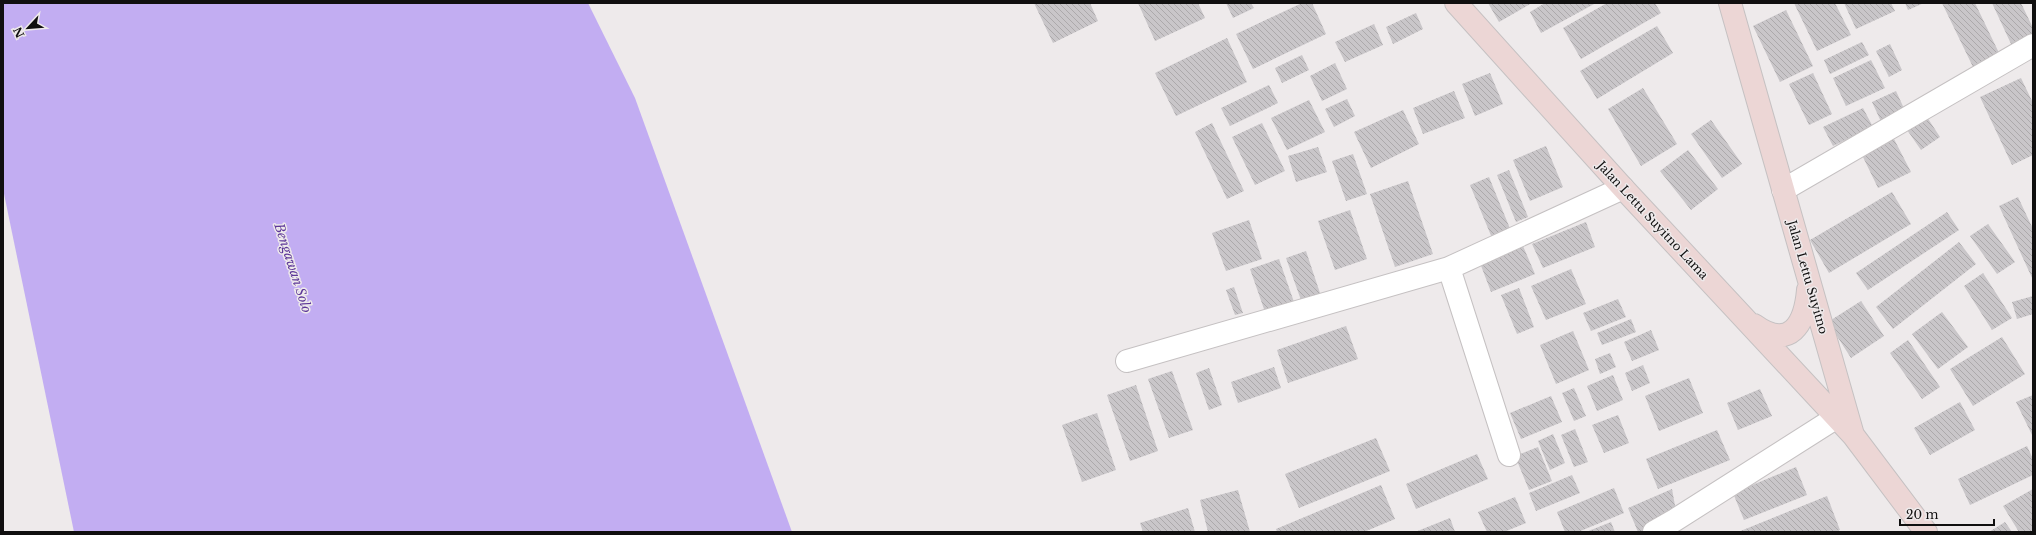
<svg xmlns="http://www.w3.org/2000/svg" width="2036" height="535" font-family="'Libre Baskerville',serif">
  <defs>
    <pattern id="building-back-hatch" width="6" height="6" patternUnits="userSpaceOnUse"><rect width="6" height="6" fill="#c9c6c9"/><path d="M-1 5l2 2M0 0l6 6M5-1l2 2" fill="none" stroke="#aca9ab"/></pattern>
  </defs>
  <rect width="100%" height="100%" fill="#eeeaeb"/>
  <path fill="#c2adf2" d="M3,3H588L635,98L792,532H74L3,189Z"/>
  <path fill="url(#building-back-hatch)" d="M1034,3H1090L1098,21L1053,43Z
    M1138,3H1198L1205,18L1155,41Z
    M1226,3H1251L1254,8L1233,18Z
    M1302,3H1312L1326,34L1253,69L1236,34Z
    M1488,3H1532L1499,22Z
    M1545,3H1596L1541,33L1530,12Z
    M1607,3H1655L1661,13L1581,59L1563,28Z
    M1794,3H1835L1851,35L1817,51Z
    M1844,3H1891L1895,11L1856,29Z
    M1905,3H1924L1908,10Z
    M1942,3H1975L2000,55L1973,67Z
    M1992,3H2021L2033,28V35L2012,46Z
    M1786,10L1813,66L1780,82L1753,26Z
    M1416,13L1423,29L1393,44L1386,27Z
    M1374,24L1383,45L1345,62L1335,42Z
    M1657,26L1673,53L1597,99L1580,71Z
    M1227,38L1247,82L1176,116L1155,73Z
    M1862,42L1869,55L1830,74L1824,60Z
    M1890,44L1902,70L1889,77L1876,51Z
    M1302,55L1309,70L1282,83L1275,68Z
    M1871,60L1885,88L1846,106L1833,78Z
    M1335,63L1347,89L1322,101L1310,76Z
    M1490,73L1503,104L1475,116L1462,84Z
    M1813,73L1832,114L1809,125L1789,84Z
    M2021,78L2033,103V155L2012,165L1980,97Z
    M1269,85L1278,103L1230,126L1221,108Z
    M1643,88L1677,144L1641,166L1608,109Z
    M1454,91L1465,118L1423,134L1413,108Z
    M1896,91L1907,115L1883,126L1872,102Z
    M1347,99L1355,116L1334,127L1325,109Z
    M1309,100L1325,132L1287,150L1271,118Z
    M1863,108L1873,127L1833,146L1823,127Z
    M1403,110L1419,144L1371,168L1354,132Z
    M1925,114L1940,137L1921,150L1905,127Z
    M1711,120L1742,164L1722,178L1691,134Z
    M1212,123L1244,191L1227,199L1195,132Z
    M1262,123L1285,171L1255,185L1232,137Z
    M1894,139L1911,172L1878,188L1862,155Z
    M1546,146L1563,187L1530,201L1513,160Z
    M1318,147L1327,172L1296,182L1288,156Z
    M1688,150L1718,189L1691,210L1660,171Z
    M1353,154L1367,194L1346,201L1332,161Z
    M1509,170L1528,217L1516,222L1497,175Z
    M1489,177L1511,231L1492,238L1470,185Z
    M1408,181L1433,254L1395,267L1370,194Z
    M1892,192L1911,224L1829,273L1810,240Z
    M2018,197L2033,229V280L1999,206Z
    M1350,210L1367,259L1335,270L1318,221Z
    M1947,212L1959,230L1868,290L1856,273Z
    M1249,220L1262,259L1226,271L1212,233Z
    M1586,222L1595,247L1543,268L1532,244Z
    M1988,224L2015,262L1997,274L1970,236Z
    M1959,242L1976,264L1893,329L1876,307Z
    M1523,246L1535,274L1491,292L1480,263Z
    M1306,251L1321,296L1302,303L1286,258Z
    M1279,259L1294,302L1265,312L1250,269Z
    M1571,269L1586,304L1546,320L1531,286Z
    M1983,273L2012,318L1992,330L1964,286Z
    M1234,287L1243,313L1235,315L1226,290Z
    M1519,288L1534,327L1517,334L1501,295Z
    M2033,296V314L2017,319L2012,302Z
    M1618,299L1626,317L1591,331L1583,313Z
    M1861,301L1884,336L1851,358L1828,322Z
    M1942,312L1968,347L1938,369L1912,334Z
    M1631,319L1636,332L1602,345L1597,333Z
    M1346,326L1358,359L1288,383L1277,350Z
    M1651,330L1659,350L1632,361L1624,342Z
    M1573,331L1589,370L1556,384L1540,345Z
    M2002,337L2025,374L1973,406L1950,369Z
    M1908,340L1940,387L1922,399L1890,353Z
    M1610,353L1616,367L1600,374L1595,359Z
    M1643,365L1650,383L1632,391L1625,373Z
    M1274,367L1281,388L1238,403L1231,382Z
    M1209,368L1222,405L1209,410L1196,373Z
    M1172,371L1193,430L1169,438L1148,379Z
    M1613,375L1623,400L1597,411L1587,386Z
    M1689,378L1703,413L1659,431L1645,396Z
    M1136,385L1158,451L1130,461L1107,395Z
    M1574,388L1586,416L1574,421L1562,393Z
    M1760,389L1772,416L1738,430L1727,403Z
    M2033,395V437L2016,402Z
    M1551,396L1562,422L1521,439L1510,413Z
    M1960,402L1975,430L1930,455L1914,428Z
    M1097,413L1116,470L1082,482L1062,425Z
    M1618,415L1629,443L1604,453L1592,425Z
    M1575,429L1588,462L1574,467L1561,435Z
    M1717,430L1730,460L1658,489L1646,459Z
    M1553,434L1565,463L1550,470L1538,441Z
    M1376,438L1390,471L1299,508L1285,474Z
    M2027,446L2033,459V475L1970,505L1958,479Z
    M1538,447L1552,481L1529,490L1515,456Z
    M1477,454L1488,479L1416,509L1406,484Z
    M1796,467L1807,495L1744,520L1733,493Z
    M1572,475L1580,493L1536,511L1529,493Z
    M1381,485L1395,519L1364,532H1277L1276,529Z
    M1614,488L1624,513L1578,532H1565L1557,512Z
    M1672,489L1676,511L1642,532H1638L1628,508Z
    M2033,489V532H2019L2003,506Z
    M1238,490L1250,532H1208L1200,500Z
    M1827,496L1840,530L1835,532H1738Z
    M1515,497L1526,523L1504,532H1487L1478,512Z
    M1188,508L1195,532H1143L1140,523Z
    M1450,518L1455,532H1415Z
    M1611,522L1615,532H1586Z
    M2005,522L2012,532H1989Z"/>
  <g fill="none" stroke-linecap="round" stroke-linejoin="round">
    <g stroke="#c5c1c2" stroke-width="24">
      <path id="minor" d="M1783,190L2033,45
        M1449,268L1509,455
        M1127,361L1449,268L1623,188
        M1654,532L1675,520L1837,417"/>
    </g>
    <g stroke="#c5c1c2" stroke-width="24">
      <path id="secondary" d="M1456,3L1623,188L1853,435
        M1730,3L1853,435L1926,532
        M1754,325C1790,351 1805,324 1808,290"/>
    </g>
    <use href="#minor" stroke="#fff" stroke-width="22"/>
    <use href="#secondary" stroke="#ecd6d5" stroke-width="22"/>
  </g>
  <g text-anchor="middle" dominant-baseline="central" stroke-width="3" stroke-linejoin="round" paint-order="stroke">
    <g font-size="12" fill="#100f0f" stroke="#eeeaeb">
      <text transform="translate(1653 220) rotate(47)">Jalan Lettu Suyitno Lama</text>
      <text transform="translate(1808 277) rotate(74)">Jalan Lettu Suyitno</text>
    </g>
    <g font-size="13" font-style="italic" fill="#5d3798" stroke="#eeeaeb">
      <text transform="translate(293 268) rotate(72)">Bengawan Solo</text>
    </g>
  </g>
  <rect width="2036" height="535" fill="none" stroke="#100f0f" stroke-width="8"/>
  <g transform="translate(28 28) rotate(244)" stroke="#eeeaeb" stroke-width="3" paint-order="stroke">
  <path d="M0-3L7 15L0 10L-7 15Z" fill="#100f0f"/>
  <text y="-6" font-size="11" font-weight="bold" text-anchor="middle" fill="#100f0f">N</text>
  </g>
  <path d="M1900 519v6h94v-6" fill="none" stroke="#100f0f" stroke-width="2"/>
  <text x="1906" y="519" font-size="12" fill="#100f0f" stroke="#eeeaeb" stroke-width="3" paint-order="stroke">20 m</text>
</svg>
